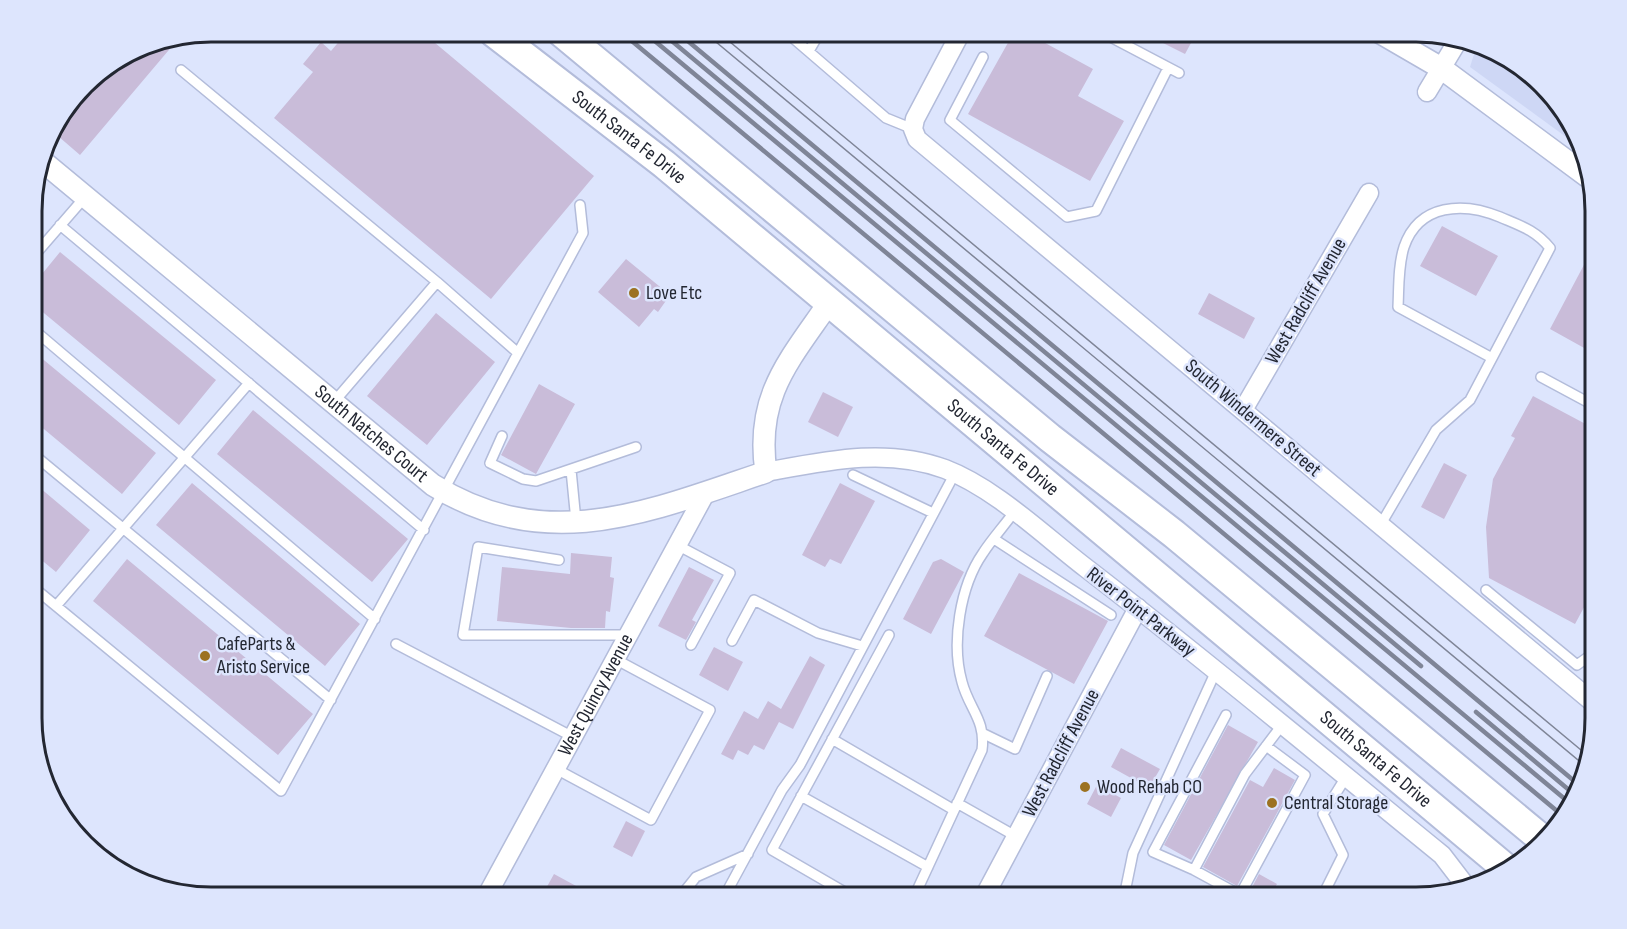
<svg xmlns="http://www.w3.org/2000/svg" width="1627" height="929" font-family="'Sofia Sans Condensed',sans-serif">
  <rect width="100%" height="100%" fill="#dde5fd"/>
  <path fill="#ced7f5" d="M1476,48L1505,55L1565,112L1577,145L1470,67Z"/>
  <path fill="#c9bcd9" d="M347,32H422L594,176L491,299L274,118L313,72L303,64L321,42L331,51Z
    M1014,32H1025L1093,69L1078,96L1124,121L1090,181L968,114Z
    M1141,32H1197L1185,54Z
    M179,38L80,155L51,130L92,76L143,45Z
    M1442,226L1498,256L1476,296L1420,266Z
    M1595,244V354L1550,329Z
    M60,252L216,380L179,425L33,304V285Z
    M626,259L670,295L658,312L654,309L639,327L598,292Z
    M1209,293L1255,318L1244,339L1198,314Z
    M436,313L495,362L427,445L367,396Z
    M33,351L156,453L122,494L33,420Z
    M539,384L575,404L536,474L501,455Z
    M823,392L853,407L838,437L808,422Z
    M1533,396L1595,429V587L1575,624L1489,578L1486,527L1493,479L1515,438L1511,436Z
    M253,410L408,539L372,582L217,454Z
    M1444,463L1467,475L1444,519L1421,507Z
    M33,482L90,530L56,572L33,553Z
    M192,483L360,624L325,666L156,525Z
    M840,483L875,501L841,564L830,559L825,567L802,555Z
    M571,553L612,557L610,577L614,578L610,612L606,611L605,628H571L497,621L502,567L570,574Z
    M127,559L313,714L278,755L93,601Z
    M941,559L964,572L931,634L903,619L933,562Z
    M689,567L714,580L692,620L696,622L686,640L658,626Z
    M1019,573L1108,621L1074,684L984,636Z
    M714,647L743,662L728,691L699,675Z
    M810,656L825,665L793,729L779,722L764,750L754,745L748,755L738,750L733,760L721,754L744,711L758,719L768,701L781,709Z
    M1228,725L1258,742L1191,860L1164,845Z
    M1121,748L1160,769L1149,788L1111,767Z
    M1274,768L1295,780L1237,886L1203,867L1250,780L1263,787Z
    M1097,785L1121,798L1111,817L1087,804Z
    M626,821L645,831L632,857L613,847Z
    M554,874L578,887L572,897H555L544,892Z
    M1259,874L1277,884L1269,897H1256L1249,893Z"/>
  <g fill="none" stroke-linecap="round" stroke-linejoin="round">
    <g stroke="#b3bcda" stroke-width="12">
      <path id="service" d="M786,32L886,118L913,129
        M1101,32L1179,73
        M809,51L820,32
        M983,57L950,120L1067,217L1096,211L1168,68
        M181,70L437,282L518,353
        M60,225L424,530
        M33,257L85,197
        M33,329L375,619
        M1541,377L1595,406
        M333,403L437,282
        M502,436L490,463L523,479L536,481L636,447
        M33,454L331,700
        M571,470L576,521
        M853,475L933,513
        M1381,524L1436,430L1470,400L1550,248C1535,230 1521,226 1500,217C1464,202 1419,203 1404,247C1398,266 1399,287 1398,307L1492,358
        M994,539L1111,615
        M677,545L730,573L691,645
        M559,560L478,547L463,635H628
        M33,587L281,791L583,233L580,205
        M1486,590L1577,665L1595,652
        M56,606L249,383
        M732,641L754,600L818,633L862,646
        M396,644L573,737
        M1226,715L1153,852L1194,870L1240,895L1305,775L1266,746
        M984,734L1015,749L1047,676
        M832,739L954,810
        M556,769L651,820L710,710L615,659
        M801,796L928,867
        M957,803L1010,833
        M1194,870L1245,774L1282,725
        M270,894L279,897
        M680,897L696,877L748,854
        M724,897L782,790L800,765L955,473
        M860,897H853L772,850L889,635
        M914,897L982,750C986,720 969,709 962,682C951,643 960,586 983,553C992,539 1004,526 1014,512
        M1124,897L1133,853L1216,671
        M1322,897L1343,855L1323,814L1346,777"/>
    </g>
    <g stroke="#b3bcda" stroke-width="21">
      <g id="minor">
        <path d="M961,32L915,119L913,129L917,139L1595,704"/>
        <path d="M1427,92L1457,42"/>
        <path d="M1243,410L1369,193"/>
        <path d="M766,472C825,461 886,447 945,469C995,488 1043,535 1086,568C1207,661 1324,759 1442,855L1465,885"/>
        <path id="s1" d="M486,897L706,492"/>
        <path d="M984,897L1138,608"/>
      </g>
    </g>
    <g stroke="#b3bcda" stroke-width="24">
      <g id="tertiary">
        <path d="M1379,32L1441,68L1587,176"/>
        <path id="s2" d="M41,160L433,485C547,556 650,511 766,472C755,397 788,362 828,304"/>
      </g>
    </g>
    <g stroke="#b3bcda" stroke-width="32">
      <g id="trunk">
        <path id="s3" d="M493,32L664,164L1508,870"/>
        <path d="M561,32L1050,438L1174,534L1542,839"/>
      </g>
    </g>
    <use href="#service" stroke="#fff" stroke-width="9"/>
    <use href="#minor" stroke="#fff" stroke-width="18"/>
    <use href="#tertiary" stroke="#fff" stroke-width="21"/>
    <use href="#trunk" stroke="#fff" stroke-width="28"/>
    <path stroke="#7f8597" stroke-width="1.5" d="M704,32L1584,765
      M718,32L1587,755"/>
    <path stroke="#7f8597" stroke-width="4.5" d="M621,32L1563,816
      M644,32L1572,805
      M661,32L1421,666
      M677,32L1579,785
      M1476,712L1575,795"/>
  </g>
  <g fill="#9c7221" stroke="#dde5fd" stroke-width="2">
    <circle cx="634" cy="293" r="6"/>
    <circle cx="205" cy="656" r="6"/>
    <circle cx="1085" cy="787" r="6"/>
    <circle cx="1272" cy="803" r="6"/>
  </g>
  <g text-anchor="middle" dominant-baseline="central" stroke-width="5" stroke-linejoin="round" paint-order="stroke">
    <g font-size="20" fill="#232732" stroke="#dde5fd">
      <text stroke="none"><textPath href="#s3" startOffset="172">South Santa Fe Drive</textPath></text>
      <text transform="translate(1306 301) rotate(-60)">West Radcliff Avenue</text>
      <text transform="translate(1253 418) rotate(40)">South Windermere Street</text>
      <text stroke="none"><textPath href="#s2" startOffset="429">South Natches Court</textPath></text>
      <text stroke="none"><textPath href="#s3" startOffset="658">South Santa Fe Drive</textPath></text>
      <text transform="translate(1141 612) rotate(38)">River Point Parkway</text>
      <text stroke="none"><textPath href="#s1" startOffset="230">West Quincy Avenue</textPath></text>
      <text transform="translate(1061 753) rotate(-62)">West Radcliff Avenue</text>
      <text stroke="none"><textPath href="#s3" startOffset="1144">South Santa Fe Drive</textPath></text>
    </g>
    <g font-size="20" fill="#232732" stroke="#dde5fd" text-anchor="start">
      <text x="646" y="293">Love Etc</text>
      <text x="217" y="644">CafeParts &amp;<tspan x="217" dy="23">Aristo Service</tspan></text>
      <text x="1097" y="787">Wood Rehab CO</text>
      <text x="1284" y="803">Central Storage</text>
    </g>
  </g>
  <path d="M0 0H1627V929H0ZM211 42H1416A169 169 0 0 1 1585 211V718A169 169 0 0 1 1416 887H211A169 169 0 0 1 42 718V211A169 169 0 0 1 211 42Z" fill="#dde5fd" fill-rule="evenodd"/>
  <path fill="none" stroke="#232732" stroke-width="3" d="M211 42H1416A169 169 0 0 1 1585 211V718A169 169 0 0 1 1416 887H211A169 169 0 0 1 42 718V211A169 169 0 0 1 211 42Z"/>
</svg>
